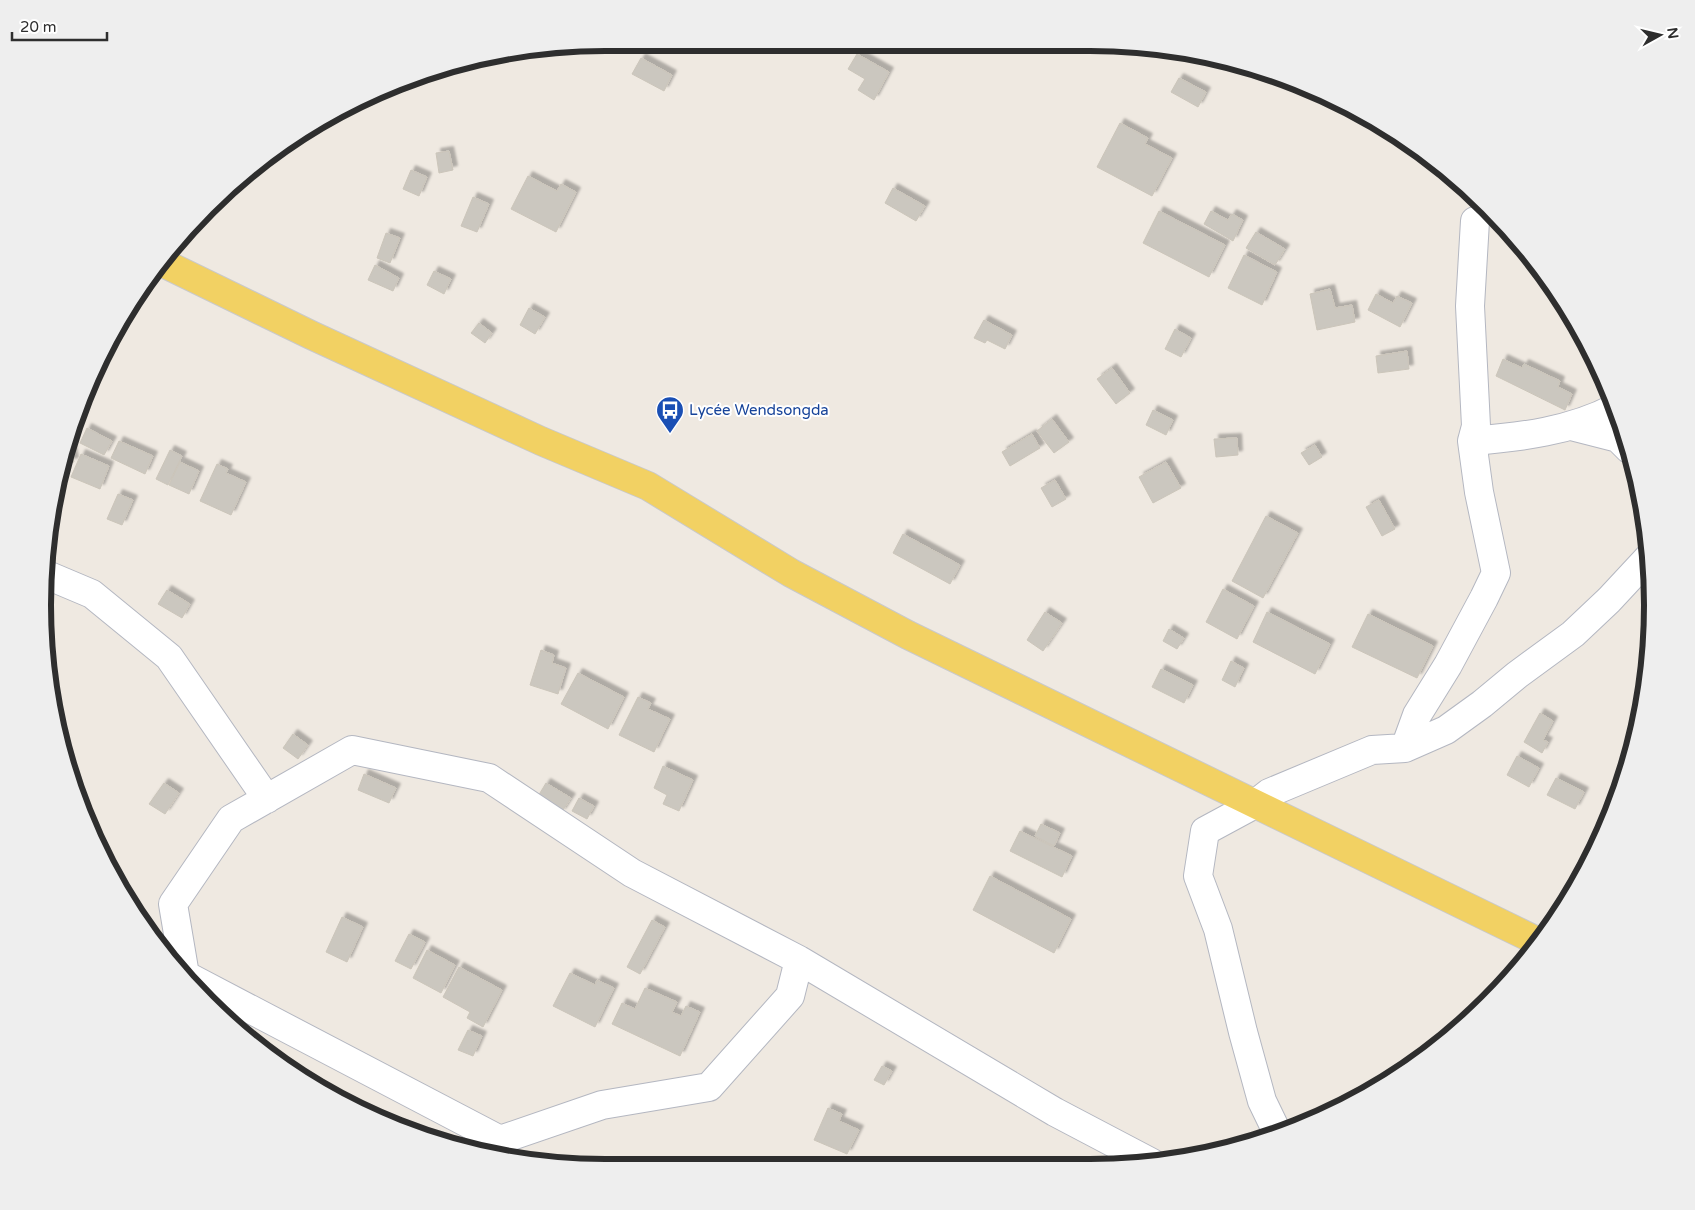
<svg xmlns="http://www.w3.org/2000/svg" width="1695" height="1210" font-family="'Varela Round',sans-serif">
  <defs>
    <filter id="shadow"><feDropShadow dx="4.5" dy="-4.5" stdDeviation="1" flood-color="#0004"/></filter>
  </defs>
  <rect width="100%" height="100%" fill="#efe9e1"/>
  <path fill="#cbc7bf" stroke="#cbc5ba" filter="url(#shadow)" d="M673,43H692L687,51Z
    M857,54L889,72L874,100L858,90L865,79L848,69Z
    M641,58L672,75L664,91L632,74Z
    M1179,78L1206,92L1198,107L1171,92Z
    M1120,123L1148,138L1145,144L1172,158L1152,196L1097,167Z
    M449,151L453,170L439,173L436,153Z
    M411,170L427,177L419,196L403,189Z
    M528,176L557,191L561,184L576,192L556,232L511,209Z
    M893,188L925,206L916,221L885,203Z
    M473,197L489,204L477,232L461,226Z
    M213,207L207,219L202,216Z
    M1159,211L1225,245L1209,277L1143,243Z
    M1211,211L1228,220L1232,214L1243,220L1233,241L1204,224Z
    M1256,232L1285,249L1275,265L1246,248Z
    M386,233L400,238L390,263L377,258Z
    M1244,255L1277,272L1262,305L1228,288Z
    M375,265L399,278L393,291L368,280Z
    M434,271L451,279L444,294L427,285Z
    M1330,289L1335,308L1352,305L1355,322L1317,330L1310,294Z
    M1376,294L1393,303L1397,296L1412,303L1400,327L1368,310Z
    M529,308L545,317L535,334L520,325Z
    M984,320L1012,335L1005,349L987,340L985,343L974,338Z
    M479,323L492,333L485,343L471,333Z
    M1175,329L1191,338L1181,357L1165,349Z
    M1407,351L1409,369L1378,373L1376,356Z
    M1503,359L1522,368L1524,364L1560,381L1558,387L1572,394L1565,410L1496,376Z
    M1112,368L1130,393L1116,404L1097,379Z
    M1153,410L1173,420L1166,435L1146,425Z
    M1052,419L1069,442L1054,453L1037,431Z
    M87,428L112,441L104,455L80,443Z
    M1032,434L1040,448L1010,466L1002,452Z
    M1237,438L1238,455L1216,457L1214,439Z
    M119,441L153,456L145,474L111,458Z
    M1315,445L1322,457L1309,465L1301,453Z
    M71,447L74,462L61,464L66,448Z
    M170,450L182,456L168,485L156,479Z
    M81,454L109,466L100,489L71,477Z
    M180,462L199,471L189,494L169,485Z
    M1166,462L1181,488L1153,503L1139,477Z
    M217,464L228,469L226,473L246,482L231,515L200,501Z
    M1055,480L1066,499L1052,507L1041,488Z
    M118,494L133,500L122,525L107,519Z
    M1379,500L1395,529L1382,536L1366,507Z
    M1266,516L1298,533L1263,598L1232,581Z
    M903,534L960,565L950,584L893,553Z
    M1223,589L1254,606L1237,639L1206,622Z
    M167,590L190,604L182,618L158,604Z
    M1045,612L1062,623L1043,651L1027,640Z
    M1267,612L1330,644L1315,674L1253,642Z
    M1368,614L1433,646L1417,678L1352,647Z
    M1169,629L1184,638L1177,649L1163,641Z
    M541,650L554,655L552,663L566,668L558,694L530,685Z
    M1231,661L1244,668L1235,687L1222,680Z
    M1161,669L1193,685L1184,703L1152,687Z
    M578,673L624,697L608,729L561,704Z
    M638,697L651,703L648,709L670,719L654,752L619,735Z
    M1540,713L1553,721L1543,740L1548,742L1542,753L1524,742Z
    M293,734L308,745L298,759L283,748Z
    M1517,756L1539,768L1529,787L1507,775Z
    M663,766L693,780L679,811L663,804L667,795L654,788Z
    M364,774L396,788L389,803L358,790Z
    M1556,778L1584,792L1575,809L1547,795Z
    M164,783L179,793L165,814L149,804Z
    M546,783L571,798L561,813L537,798Z
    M579,798L594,806L587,819L572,811Z
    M1041,824L1060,833L1054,846L1035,836Z
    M1020,831L1072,856L1062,877L1010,851Z
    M990,876L1071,919L1054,953L973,910Z
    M342,917L363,927L347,962L326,952Z
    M652,920L665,927L640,974L627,967Z
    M409,934L425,942L411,969L395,961Z
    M427,950L455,965L441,993L413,978Z
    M459,967L502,990L483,1027L467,1018L470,1012L443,997Z
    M570,973L595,985L597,980L614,988L595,1027L553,1006Z
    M645,988L677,1002L672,1012L681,1016L686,1006L700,1012L680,1056L612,1024L622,1003L635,1009Z
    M468,1030L482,1036L473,1056L458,1050Z
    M882,1066L892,1071L884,1085L874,1080Z
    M828,1108L842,1114L839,1121L859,1130L847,1154L814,1140Z"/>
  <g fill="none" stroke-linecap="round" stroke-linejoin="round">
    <g stroke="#b4b7c1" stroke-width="30">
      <path id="minor" d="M1571,426L1618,438L1629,449
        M1472,441C1521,437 1571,431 1615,408
        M47,575L92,594L169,657L267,799
        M1405,748L1417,715L1448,665L1484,598L1496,573L1479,492L1472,441L1476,426L1470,306L1475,221
        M1277,1132L1262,1101L1243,1032L1218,929L1198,876L1205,831L1255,804L1269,793L1372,750L1405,748L1446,730L1482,704L1517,675L1573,634L1609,600L1649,557
        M500,1140L185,975L173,904L231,819L352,750L489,778L632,873L799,960L1055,1112L1152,1163
        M497,1155L500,1140L602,1105L709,1087L790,996L799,960"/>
    </g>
    <g stroke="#c9c9c9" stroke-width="30">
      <path id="major" d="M163,263L311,335L541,441L648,486L791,573L908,635L1539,942"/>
    </g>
    <use href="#minor" stroke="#fff" stroke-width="28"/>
    <use href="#major" stroke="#f2d163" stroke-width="28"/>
  </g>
  <defs>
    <g id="bus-pin" transform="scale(1.4375)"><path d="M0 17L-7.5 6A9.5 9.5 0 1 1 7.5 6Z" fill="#1a4fb4" stroke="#fff"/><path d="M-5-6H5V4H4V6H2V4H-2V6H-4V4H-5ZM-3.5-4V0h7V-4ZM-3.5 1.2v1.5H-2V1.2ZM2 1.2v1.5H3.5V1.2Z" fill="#fff"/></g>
  </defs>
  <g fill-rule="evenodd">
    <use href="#bus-pin" x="670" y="410"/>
  </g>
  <g text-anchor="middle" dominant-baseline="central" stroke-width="4" stroke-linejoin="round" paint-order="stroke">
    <g font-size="15" fill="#164399" stroke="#fff" text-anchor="start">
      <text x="689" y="410">Lycée Wendsongda</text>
    </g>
  </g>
  <path d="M0 0H1695V1210H0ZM605 51H1090A554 554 0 0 1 1644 605V605A554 554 0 0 1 1090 1159H605A554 554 0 0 1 51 605V605A554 554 0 0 1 605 51Z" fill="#eee" fill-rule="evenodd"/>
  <path fill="none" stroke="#2e2e2e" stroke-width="6" d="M605 51H1090A554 554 0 0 1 1644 605V605A554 554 0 0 1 1090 1159H605A554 554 0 0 1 51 605V605A554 554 0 0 1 605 51Z"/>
  <g transform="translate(1660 35) rotate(82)" stroke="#ffffff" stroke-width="4" paint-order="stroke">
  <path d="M0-4L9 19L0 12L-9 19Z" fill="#2e2e2e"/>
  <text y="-8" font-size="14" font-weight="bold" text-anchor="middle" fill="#2e2e2e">N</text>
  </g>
  <path d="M12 32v8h95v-8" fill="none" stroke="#2e2e2e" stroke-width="2.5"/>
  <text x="20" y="32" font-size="15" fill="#2e2e2e" stroke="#ffffff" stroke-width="4" paint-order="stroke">20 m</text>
</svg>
